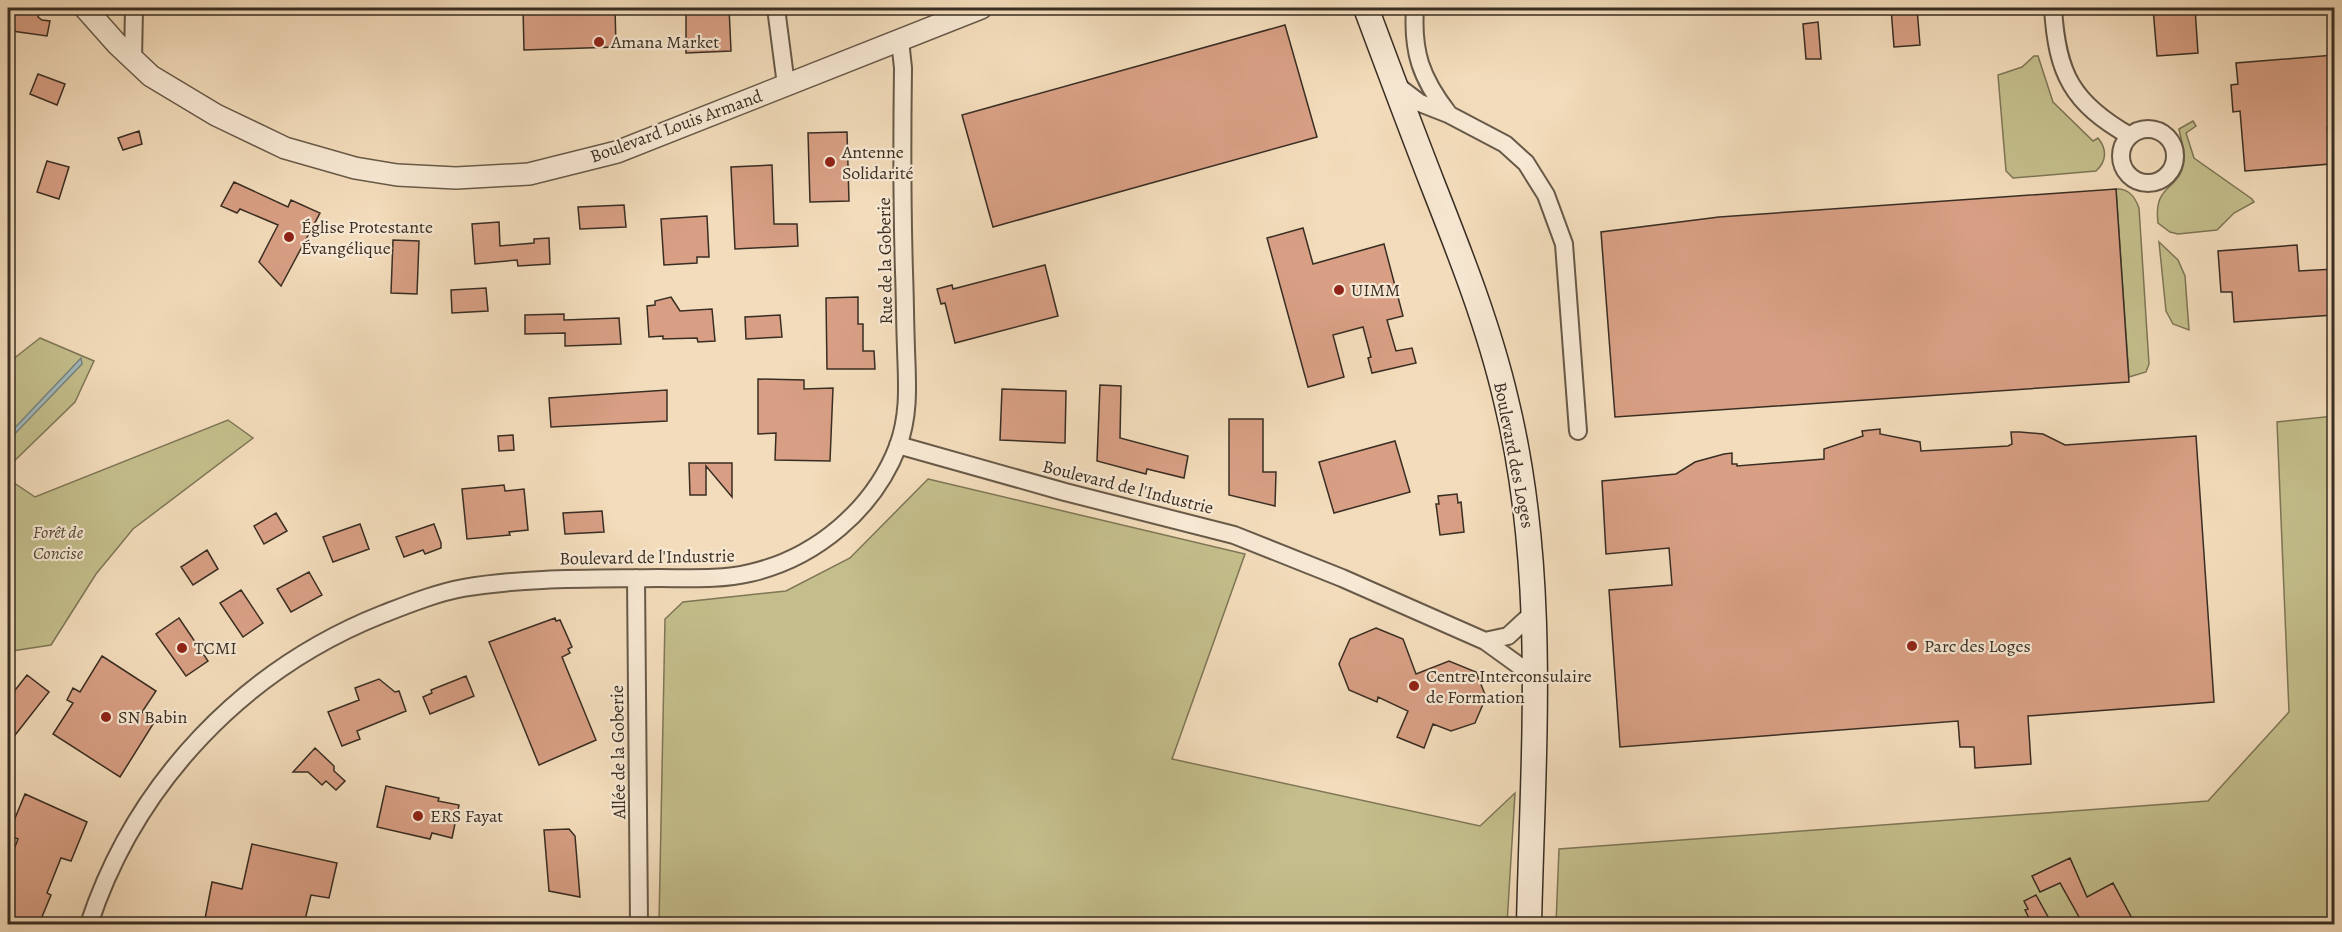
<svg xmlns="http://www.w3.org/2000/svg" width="2342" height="932" font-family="Alegreya,serif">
  <rect width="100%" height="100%" fill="#f3dcbb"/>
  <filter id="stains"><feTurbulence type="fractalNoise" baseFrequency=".00333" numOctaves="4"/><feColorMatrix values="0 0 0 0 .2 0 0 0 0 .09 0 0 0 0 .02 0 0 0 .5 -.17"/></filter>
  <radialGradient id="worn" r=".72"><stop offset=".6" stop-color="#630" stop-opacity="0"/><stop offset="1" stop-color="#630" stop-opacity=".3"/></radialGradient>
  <path fill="#c3be8b" stroke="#7e7657" stroke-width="1.5" d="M2034,56H2038L2053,102L2093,141L2098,138C2107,149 2107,161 2096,171L2013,178L2006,171L1998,75L2022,67Z
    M2193,121L2196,126L2186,133L2194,158L2252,199L2254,202L2234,213L2217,230L2178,234L2170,232L2158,223C2153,182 2180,192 2184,161C2185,150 2181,140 2179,129Z
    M2116,189C2129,188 2135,197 2139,208L2149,364L2146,372L2129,377Z
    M2159,242L2178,260L2185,276L2189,330L2173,324L2166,311Z
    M40,338L94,361L75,402L8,467V363Z
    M2334,416V924H1556L1559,849L2208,801L2289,712L2277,422Z
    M228,420L253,438L133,529L96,574L51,645L12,651L8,655V479L35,497Z
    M928,479L1245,554L1172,759L1480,826L1515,793L1507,924H659L665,619L683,602L786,591L850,558Z"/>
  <path fill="#a0b9ba" stroke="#77817e" stroke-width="1.5" d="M81,358L82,364L8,441V435Z"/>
  <path fill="#d89f84" stroke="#392e23" stroke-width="1.5" d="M523,8H615L616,47L524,50Z
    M686,8H729L731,51L686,53Z
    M1891,8H1917L1920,45L1894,47Z
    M2153,8H2195L2198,53L2157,56Z
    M15,10L39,14L38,17L42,20L50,21L47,36L12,31Z
    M1818,22L1821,59H1806L1803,24Z
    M1285,25L1317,137L993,227L962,115Z
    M2334,55V127H2327L2330,164L2245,171L2240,111L2233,112L2231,85L2238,84L2236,63Z
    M38,74L65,84L57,105L30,94Z
    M139,131L142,144L123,150L118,138Z
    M847,132L849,201L810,202L808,133Z
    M47,161L69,167L59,199L37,192Z
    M772,165L774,224H797L798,246L735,249L731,167Z
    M234,182L288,207L291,200L320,213L281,286L259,262L278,225L240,209L237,213L221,206Z
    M2116,189L2129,382L1615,417L1601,232L1719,217Z
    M624,205L626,227L580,229L578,207Z
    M707,216L709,257H697V263L664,265L661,219Z
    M499,222L500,246L534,243V239L549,238L550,264L518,266L517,260L475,264L472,224Z
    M1303,228L1313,264L1384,244L1403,316L1387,320L1396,351L1412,348L1416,363L1372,373L1368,358L1371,357L1363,327L1333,335L1344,377L1308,387L1267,238Z
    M393,240L419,241L417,294L391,293Z
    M2297,245L2299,271L2334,269V315L2234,322L2232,292H2221L2218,251Z
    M1045,265L1058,316L955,343L945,303L941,304L937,289L952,285L953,289Z
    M486,288L488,311L452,313L451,290Z
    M671,297L680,311L712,309L715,341L698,342L697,338L663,339V336L649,337L647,306L655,305V301Z
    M858,297V324H863V351H874L875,369H827L826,298Z
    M564,314V320L619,318L621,344L565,346V333L525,334V315Z
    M780,315L782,337L746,339L745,317Z
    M758,379L804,380V389L833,388L830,461L775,460L776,433L758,434Z
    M1100,385L1121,386L1120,438L1188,456L1184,478L1147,469L1146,474L1097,461Z
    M1002,389L1066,391L1065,443L1000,440Z
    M667,390V421L551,427L549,398Z
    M1229,419H1263V472H1276L1275,506L1229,495Z
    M1880,429V434L1920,442L1921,451L2008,446L2012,444L2011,432H2020L2043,434L2065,445L2196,436L2214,702L2028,716L2031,764L1975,768L1974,747H1960L1958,721L1620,747L1609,590L1672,585L1669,548L1606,554L1602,481L1676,474L1695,462L1724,454L1732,453V464H1737V466L1824,459V449L1863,436L1862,431Z
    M513,435L514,450L499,451L498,436Z
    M1395,441L1410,492L1334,513L1319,462Z
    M689,463H732V497L706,466V495H690Z
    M504,485L505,491L524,489L528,530L509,532L510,535L467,539L462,489Z
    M1457,494L1458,503L1461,502L1464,532L1440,535L1436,504H1439L1438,496Z
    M602,511L604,532L565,534L563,513Z
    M276,513L287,531L264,544L254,526Z
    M360,524L369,549L333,562L323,537Z
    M434,524L441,543V548L425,554L423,550L404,557L396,537Z
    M207,550L218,569L193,585L181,567Z
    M309,572L322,595L291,612L277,589Z
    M241,590L263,623L243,637L220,603Z
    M179,618L208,661L186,676L156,634Z
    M555,618L556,621L560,620L572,647L568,649L570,653L562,657L596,740L539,765L489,642Z
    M1376,628L1403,639L1416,674L1449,661L1476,672L1486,697L1475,723L1451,731L1433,724L1424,748L1397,737L1408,711L1378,697L1377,702L1349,690L1339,664L1350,639Z
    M102,656L156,691L142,712L155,721L120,777L53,734L73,703L67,700L73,688L80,692Z
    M27,675L49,692L8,744V699Z
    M466,676L474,696L430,714L423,697L432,693L431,690Z
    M379,679L395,692L399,691L406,711L357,731L360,739L342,746L328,712L359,700L355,688Z
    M315,748L334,766V771L345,781L336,790L326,781L322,785L308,772H293Z
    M386,786L439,798L438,801L459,805L452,838L432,833L430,839L377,827Z
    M25,794L87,822L71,861L61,858L47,893L51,895L39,924H16L17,921L8,918V865L18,839L8,835Z
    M569,829L575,836L580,897L549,891L544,830Z
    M252,844L337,863L329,898L311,895L304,924H204L212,882L242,889Z
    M2070,858L2087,897L2113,883L2135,924H2083L2060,883L2040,892L2032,876Z
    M2036,895L2052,924H2032L2025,910L2028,909L2024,901Z"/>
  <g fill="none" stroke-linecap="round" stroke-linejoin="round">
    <g stroke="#685a49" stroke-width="20">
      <path id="minor" d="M776,8L786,85
        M1415,8C1412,52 1421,78 1448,113
        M2053,8C2057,74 2072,103 2130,136
        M133,60L134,8
        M1395,84L1420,103L1448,114L1505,144L1526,163L1546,195L1564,244L1578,431
        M2121 156a27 27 0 1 1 54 0a27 27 0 1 1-54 0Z
        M898,445L1065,492L1234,535L1342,578L1485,641
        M636,578L639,924
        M1534,612L1508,636L1485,641L1535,677
        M89,924C136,782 244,669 383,614C409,604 436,593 463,588C529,577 593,579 659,578C689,578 721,580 750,573C816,558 874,509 898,446C910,413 907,382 906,349C905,323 905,297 904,272C902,204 902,136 903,68L900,40"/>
    </g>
    <g stroke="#685a49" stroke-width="24">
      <path id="tertiary" d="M85,8L117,44L151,76L216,115L285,148L355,168L397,175L456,178L529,174L617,152L981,8"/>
    </g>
    <g stroke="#392e23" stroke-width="27">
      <path id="secondary" d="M1366,8C1388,67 1410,126 1433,185C1461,256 1489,327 1506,400C1548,572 1533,749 1529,924"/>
    </g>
    <use href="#minor" stroke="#f7e8d3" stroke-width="16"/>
    <use href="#tertiary" stroke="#f7e8d3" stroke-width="21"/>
    <use href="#secondary" stroke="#f7e8d3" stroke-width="24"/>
  </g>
  <g fill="#8f2418" stroke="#f7e8d3" stroke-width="2">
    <circle cx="599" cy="42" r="6"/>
    <circle cx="830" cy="162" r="6"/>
    <circle cx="289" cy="237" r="6"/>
    <circle cx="1339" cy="290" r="6"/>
    <circle cx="1912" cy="646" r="6"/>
    <circle cx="182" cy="648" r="6"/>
    <circle cx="1414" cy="686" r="6"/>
    <circle cx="106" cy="717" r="6"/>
    <circle cx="418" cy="816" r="6"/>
  </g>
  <g text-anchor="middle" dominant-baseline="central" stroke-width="4.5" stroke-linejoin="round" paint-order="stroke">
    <g font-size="18" fill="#392e23" stroke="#f7e8d3" text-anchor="start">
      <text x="611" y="42">Amana Market</text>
      <text x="842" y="152">Antenne<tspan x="842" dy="21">Solidarité</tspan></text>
      <text x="301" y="227">Église Protestante<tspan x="301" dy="21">Évangélique</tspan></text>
      <text x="1351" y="290">UIMM</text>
      <text x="1924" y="646">Parc des Loges</text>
      <text x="194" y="648">TCMI</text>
      <text x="1426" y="676">Centre Interconsulaire<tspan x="1426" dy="21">de Formation</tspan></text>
      <text x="118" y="717">SN Babin</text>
      <text x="430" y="816">ERS Fayat</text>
    </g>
    <g font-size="18" fill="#392e23" stroke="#f7e8d3">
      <text transform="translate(676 126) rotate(-20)">Boulevard Louis Armand</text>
      <text transform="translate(885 261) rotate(-91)">Rue de la Goberie</text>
      <text transform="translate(1514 455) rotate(79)">Boulevard des Loges</text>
      <text transform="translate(1128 487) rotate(14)">Boulevard de l'Industrie</text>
      <text transform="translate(647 557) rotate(-1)">Boulevard de l'Industrie</text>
      <text transform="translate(618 752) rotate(-91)">Allée de la Goberie</text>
    </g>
    <g font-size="18" font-style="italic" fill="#554b38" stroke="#f7e8d3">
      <text x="58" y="532">Forêt de<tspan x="58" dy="21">Concise</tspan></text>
    </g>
  </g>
  <rect width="2342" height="932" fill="none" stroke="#f3dcbb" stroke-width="30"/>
  <rect x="9" y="9" width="2324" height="914" fill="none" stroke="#392e23" stroke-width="3"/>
  <rect x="15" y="15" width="2312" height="902" fill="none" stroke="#392e23" stroke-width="1.5"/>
  <rect width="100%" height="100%" filter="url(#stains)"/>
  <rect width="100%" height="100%" fill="url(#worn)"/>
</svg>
